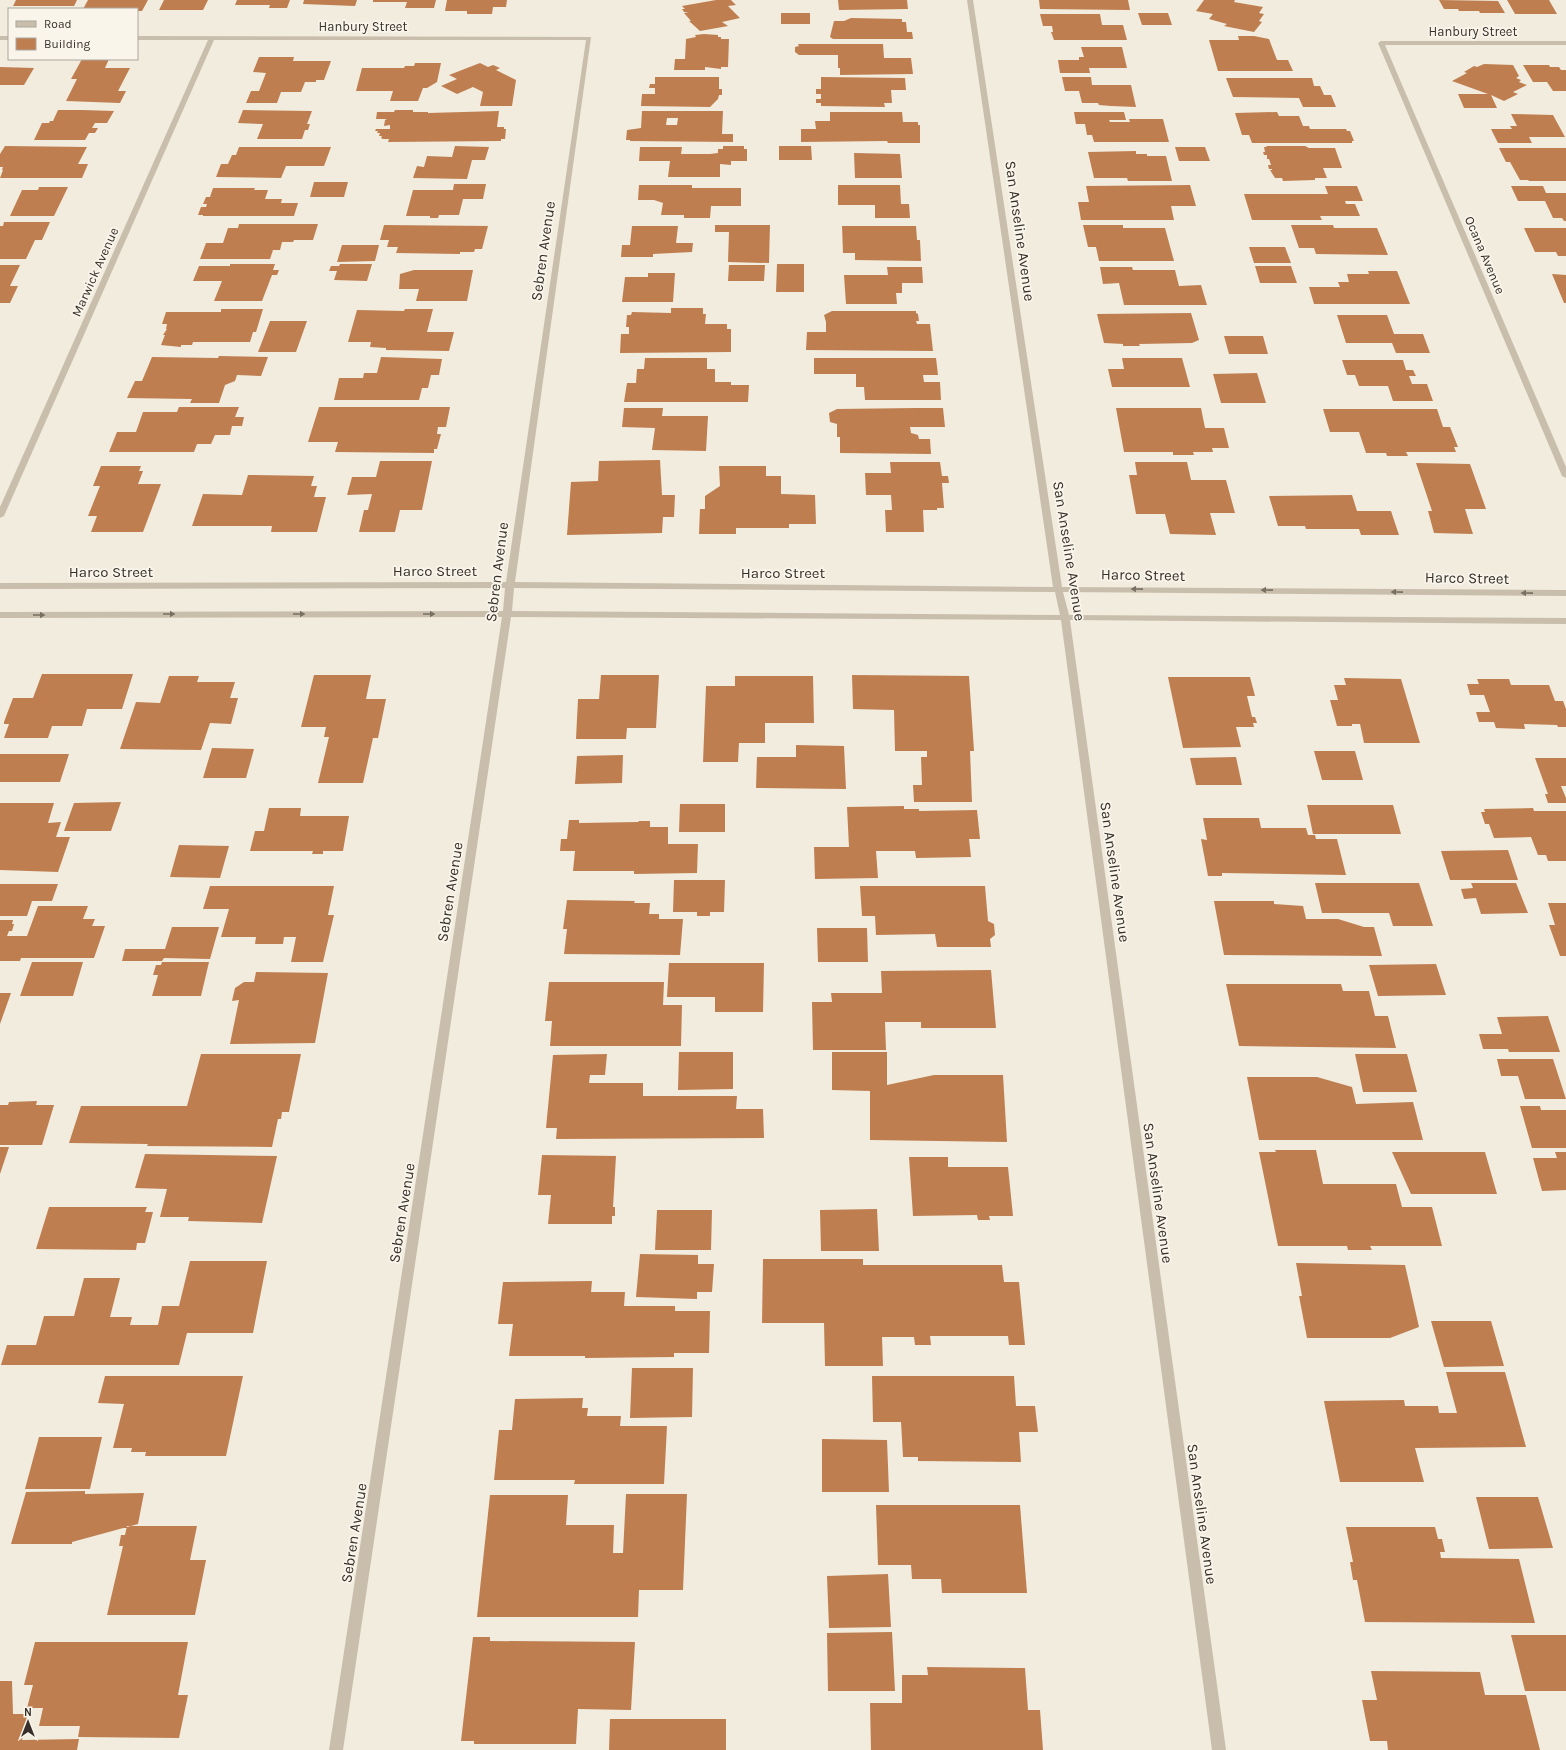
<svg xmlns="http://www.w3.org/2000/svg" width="1566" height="1750" font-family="Karla,sans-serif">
  <rect width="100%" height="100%" fill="#f1ecde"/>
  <path fill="#bf7e4f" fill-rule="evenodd" d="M16,0H77L74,6H13Z
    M88,0H148L142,11H137V9H83Z
    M164,0H208L203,10H159Z
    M237,0H290L287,8H269L270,5H235Z
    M304,0H357L355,6L303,4Z
    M373,0H436L434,8H405L407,2H373Z
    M447,0H507L506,7H493L492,14H467V11H445Z
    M716,0H731L736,5L728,6L740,18L722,22L728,26L700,31L689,21H691L684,13L689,12H684L682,9H685L682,6Z
    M838,0H907L908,9L839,10Z
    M1039,0H1128L1130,10L1040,9Z
    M1204,0H1235L1234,2L1263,7L1259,13L1264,14L1259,21L1262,22L1254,32L1224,26L1227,24L1209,19L1213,14L1196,11Z
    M1439,0L1498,1L1505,13H1480L1479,11H1459L1458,9H1444Z
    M1507,0H1549L1557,14H1515Z
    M781,13H810V24H781Z
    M1138,13H1168L1172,25H1142Z
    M1040,14H1100L1102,25H1123L1127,40H1054L1051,32H1053L1052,26H1043Z
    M851,18L902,19V22H906L907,32H912L913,39H833L830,37L834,21H844Z
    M704,34L718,35V37H721V39H729L728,67H721V69L705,67V70H674L675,59H685L686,39L696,37L695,35Z
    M1238,36H1254L1269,39L1277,60H1288L1293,71H1218L1209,40H1239Z
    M798,44H883L884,58H911L913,74L840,75V68H838V55H799L795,52V47L799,46Z
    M1081,47H1122L1127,68H1089L1090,73H1060L1058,60H1079V57H1084Z
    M259,57H294L293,61H331L324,80H316V82H305L301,92H281L277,103H246L251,91H259L266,73L253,72Z
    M82,59H109L105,68H130L118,91H126L120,103L66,101L77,79H71Z
    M415,63H441L437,82L427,88H423L418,101H390L393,91H356L362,68H404L405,66H414Z
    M480,63L488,67L493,65L500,68L496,70L516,80L512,106H480L483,92L473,87L457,94L441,86L457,79L449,75Z
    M1484,64L1513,65L1519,76L1516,78L1521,80L1519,82L1527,85L1513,92L1518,94L1504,101L1491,95L1497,108H1464L1458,94H1488L1452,81L1467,73L1464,72L1474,66L1477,67Z
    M1523,65H1549L1550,67H1559L1561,70H1566V91H1553L1547,82H1533Z
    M0,67L34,68L24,85H0Z
    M655,77H719V89H722V95H719L718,99L710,107L641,106L642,94H655V88H649L650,84H655Z
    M821,77L905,78L906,90H891L892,103H884L885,107L821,106V103H816V99H821V94H816V89H821Z
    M1062,77H1091L1092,85H1131L1136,107L1111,106L1099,105L1098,103H1082L1079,91H1065Z
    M1226,78H1312L1314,86H1320L1324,95H1331L1336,107H1303L1299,98L1233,97Z
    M58,110H82L114,111L107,123H95L92,128H98L95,133H89L85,140H34L42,123H49L50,121H53Z
    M243,110L312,111L307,124H310L308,130H305L302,139H257L263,124L238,123Z
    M395,110H413V112H428V113L499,111L497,127H504V129H506L505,139H501V141L388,142L389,139H383L381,138L382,136H379L380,133H377L378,131H375L376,129H390V125L384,126L385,120L387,119H376L377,112H394Z
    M642,111H723L722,134H733V142L630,141V140H626L627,130L641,128ZM667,118H678L677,125H666Z
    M830,112H902L903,122H918V125H920V143H888L887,141L801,142V129H816L815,121H830Z
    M1074,112H1124L1126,120H1109L1110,122H1130L1129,119H1163L1169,142H1094L1092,135H1087L1085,124H1076Z
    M1277,112L1279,116H1299L1303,126H1309L1310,129H1346L1347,131H1350L1354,141H1352V143H1252L1249,135H1242L1235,113Z
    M1511,114L1553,115L1565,137H1529L1532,143H1498L1491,129H1512L1510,126H1517Z
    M5,146L87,147L78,164H88L82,178H0L3,170H2L3,167H0V154Z
    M455,146L489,147L485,160H472L467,179L413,178L417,166L424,167L427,156L452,157Z
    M723,146H744V149H747V161H731V165L720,164V177H668L670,161H639L640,147H682L681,154H710L718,153V149H723Z
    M779,146H811L812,160H779Z
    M1266,146H1305L1309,148H1335L1342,168H1323L1327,178H1315V180L1283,181L1282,178H1275L1270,170H1272V169H1269L1268,165H1271L1269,159H1267V155H1264L1263,152H1265L1264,147H1267Z
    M239,147H331L324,166H286L281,178L216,177L221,164H228L232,155H236Z
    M1175,147H1205L1210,161H1179Z
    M1499,148H1566V181H1529L1528,180H1520L1510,162H1506Z
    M1136,151V154H1147V156H1166L1172,181H1128L1127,178H1094L1088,152Z
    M854,153L900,154L902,178H855Z
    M314,182H348L344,197H310Z
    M454,184H486L483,199H463L459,215H439L438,218H430V216H406L413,190H453Z
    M639,185H692V188H741V206H711L710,218H684V215H661L663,203L654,200H638Z
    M838,185H900L901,204H909L910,218H875V205H838Z
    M1190,185L1196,206H1171L1174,220H1081L1078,202H1089L1086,186Z
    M1325,186H1357L1363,201H1345L1346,204H1355L1360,216H1320L1322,220H1252L1244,194H1328Z
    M1511,186H1543L1546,193H1566V221H1564L1562,218H1553L1545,201H1518Z
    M39,187H68L54,216H10L22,190H38Z
    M213,188H255L254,190H268L265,199H282L281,203H298L294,216H203V215H198L201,207H206L207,204H203L206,197H210Z
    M4,222H50L42,240H35L26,259H0V226H3Z
    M239,224H318L313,240H294L293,242H282L280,250H273L270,259H200L206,243H223L228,228H238Z
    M384,225L488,226L482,249H475L474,252H460V254L396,253L398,247H387L389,240H380Z
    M715,225H770L769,263L728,262L729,232H715Z
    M1083,225H1123V228H1165L1174,261H1099L1096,247H1088Z
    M1291,225H1333L1334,228H1377L1388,255L1316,254L1314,248H1299Z
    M632,226H678L676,243H693L692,252L653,254V257H621L622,245H630Z
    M842,226H916L917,240H920L921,261L855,260V253H843Z
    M1524,228H1566V256H1558L1556,252H1535Z
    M342,245H379L375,261L337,262Z
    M1249,247H1285L1291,263H1254Z
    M230,264H275L273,270H279L277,275H272L262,301H214L222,281H193L199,266H230Z
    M340,264H372L367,281L334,280L337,271H329L331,266H339Z
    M777,264H804V292H776Z
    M0,265H20L10,286H18L10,303H0Z
    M729,265H765L764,281H728Z
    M1255,266H1291L1297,283H1260Z
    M887,267H922L923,283H902V293H896L897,304H846L844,275H888Z
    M1100,267H1132L1133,270H1175L1179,286L1201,285L1207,305H1124L1119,283L1103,284Z
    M414,270H473L467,301H416L419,289H399L400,274Z
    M1368,271H1397L1410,304H1314L1309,287H1340L1338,282H1349L1347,274H1369Z
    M648,273H675L673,302H622L625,277H648Z
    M1552,274L1566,275V303H1564Z
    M671,308H703V314H706L705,324H727V329H731V352L620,353L621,334H629V327H626L627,315H631L632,312L671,313Z
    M221,309H263L256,332H253L250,342H193L192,345H181V347L161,345L165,335H163L167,329H166L167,324H162L166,312H221Z
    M405,309H433L427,332H454L449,351L386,350V348L370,347L371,342H348L357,310L404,311Z
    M832,311H916V313L918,314L919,321H916L917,324H930L933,351L806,350L807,332H826V322L824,315Z
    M1191,313L1199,340L1192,343L1139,344L1140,346H1123V344L1104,343L1097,314Z
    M1337,315H1387L1394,334H1423L1430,353H1396L1392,343H1346Z
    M270,321H307L296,352H258Z
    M1224,336H1263L1268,354H1229Z
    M219,356L268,357L261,376L237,375L235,381L225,385L219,403H190L192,399L127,398L135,381H142L152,357L218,358Z
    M381,357L442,359L439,375H431L428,388H422L419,400H334L339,378H363L364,373H377Z
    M645,358H707V369H715V382H731V385H749L748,402H624L627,383H636L637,369H644Z
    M814,358H936L938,375H923L924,382H940L941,400H865L864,387H856V374H814Z
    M1122,358H1182L1190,387H1112L1108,369H1124Z
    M1342,360H1403L1406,370H1413L1416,376H1409L1412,384H1427L1433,401H1393L1388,386H1359L1355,375H1347Z
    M1257,373L1266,403H1221L1213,374Z
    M179,407H239L235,417H244L242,426H232L230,435H215L211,444H197L194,452H109L117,432H136L143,412H177Z
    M319,407H450L446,427H438L437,434H441L437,449H434V453L335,452L338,442H308Z
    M624,408H663L662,416H708L706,451L652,450L655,428L622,427Z
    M917,408H943L945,427H910L911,433L918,435L919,439H930L931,454L840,453V437H837V424L830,422L829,413L837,409Z
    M1116,408H1201L1205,428H1224L1229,448H1212L1213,452H1193L1194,455H1173V452H1124Z
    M1323,409H1437L1443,427H1450L1458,447H1454L1456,452H1406L1408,456H1387L1386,453H1366L1359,432H1330Z
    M660,460L662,495H675L674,517H663L662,533L567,535L571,482L598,481L599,461Z
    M380,461H432L422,510H400L395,532H359L364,510H368L372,494L347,495L352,477H376Z
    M890,462H940L942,476H948L949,483H942L944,508H937V510H923L924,532H886L885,510H892L891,495H866L865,473H891Z
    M1135,462H1187L1191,480H1226L1235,513H1210L1216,535L1170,534L1165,514H1136L1129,475H1137Z
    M1416,463L1470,464L1486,509H1465L1473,534L1434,533L1428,511H1432Z
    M101,466H141L139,471H143L138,484H161L143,532H91L97,516H88L100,486H93Z
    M719,466H766V476H781V494L815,495L816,524H789V528H736V534H699L700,509H705V496L720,486Z
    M248,475L314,476L311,486H317L314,497H326L317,532H271L272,526H192L203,494L242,495Z
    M1352,495L1357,511H1391L1399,535H1361L1359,529H1306L1305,526H1278L1269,496Z
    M42,674H133L122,709H87L82,726H52L48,738H4L9,724H4V722L13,698H33Z
    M314,675H371L366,699H386L378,738H373L363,783H318L329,737H324L326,727H301Z
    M601,675H659L656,728H627L626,739H576L578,699H599Z
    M852,675L969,676L974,751H970L972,802H914L913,785H922L921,757H927V751H895L894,710L853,709Z
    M169,676H199L197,682H235L230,698H238L231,724L210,723L201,750L120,749L136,702L160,703Z
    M735,676H813L814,723H765V743H739L738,762H703L706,686H735Z
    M1168,677H1250L1255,696H1247L1252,717H1255L1257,723H1253L1254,727H1236L1241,747L1183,748Z
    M1344,678L1401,679L1420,743H1364L1360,724H1352V726H1337L1330,700H1338L1334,685H1346Z
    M1477,679H1509L1511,685H1549L1555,701H1563L1566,709V727H1558L1557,725L1524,724L1525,729L1496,728L1494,722H1479L1476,712H1490L1484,695H1470L1467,684H1479Z
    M796,745L844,746L846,789L756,788L757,757H796Z
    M212,748L254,749L246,778H203Z
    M1314,751H1355L1363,780H1322Z
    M0,754H69L60,782H0Z
    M623,755L622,783L575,784L577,756Z
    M1236,757L1242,785H1196L1190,758Z
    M1535,758H1566V786H1561L1566,798V803H1548L1545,794H1548Z
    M121,802L111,831H64L74,803Z
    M0,803H54L48,823L61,822L56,837H70L58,872L0,870Z
    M680,804H725V832H679Z
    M1307,805H1393L1401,834H1313Z
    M904,806V809H919V811L977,810L980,839H969L971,857L916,858L915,851H876L878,878L815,879L814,847H849L847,807Z
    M269,808H301L300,816H349L343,851H323V854H312L313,851H250L255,831H264Z
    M1533,808L1534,811H1566V861H1548L1546,855H1538L1531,837L1494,838L1489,824H1485L1481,812H1485L1484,809Z
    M1203,818H1259L1261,828H1306L1308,835H1315L1316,839H1337L1346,875L1222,873V876H1208L1201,839L1207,840Z
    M569,820H579V823L638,822L639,821H650V827H668V844H698L697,873L634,874V871H573L575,851H560L561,839H567Z
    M179,845L229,846L220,878L170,877Z
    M1508,850L1518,880H1450L1441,851Z
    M674,880H725L724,912H710V916H697V912H673Z
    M1315,883H1419L1433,926H1393L1389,913H1322Z
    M1471,883H1516L1528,913L1481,914L1476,898L1464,899L1461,889L1473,888Z
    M0,884H58L52,901H32L27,916H0Z
    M210,886H334L328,915H334L323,962H291L296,937H284L283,944H255L256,937H221L229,909H203Z
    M860,886H985L988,921L994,924L995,935L990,939L991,947H937L935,934L876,935L875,916H862Z
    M567,900L635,901L634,903H650L649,914H659V919H683L680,955L564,954L567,929H563Z
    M1214,901H1274V904L1303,906L1306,919H1338L1364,927H1374L1382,956L1224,955Z
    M1548,903H1566V956H1560L1549,925H1555Z
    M38,906H88L83,919H95L92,926H105L94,958H21L20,961H0V920H13L12,924H14L12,931H9L7,936H27Z
    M172,927H219L210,959L164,958L162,961H122L125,949H165Z
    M817,928H867L868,962H818Z
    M32,962H83L73,996H20Z
    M162,962H209L201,996H152L158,975H153L156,965H161Z
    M669,963H764L763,1012H715V997H667Z
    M1436,964L1446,995L1378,996L1369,965Z
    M991,970L996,1028H921V1022H885L886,1050H813L812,1002H832L831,993H882L881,971Z
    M256,972L328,973L315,1043L230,1044L239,1000L232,1001L235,988L244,982H254Z
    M549,982H664L663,1005H682L681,1046H550L552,1021H545Z
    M1226,984H1341L1343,991H1369L1375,1016H1388L1396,1048L1239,1046Z
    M0,993H11L0,1024Z
    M1548,1016L1560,1052H1509L1508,1049H1483L1479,1034H1502L1497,1017Z
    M679,1052H733V1089L678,1090Z
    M832,1052H887V1085L934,1075H1003L1007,1142L870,1140V1091L832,1090Z
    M201,1054H301L289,1112H282L281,1119H278L272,1147L147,1146L148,1144L69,1143L81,1106H187Z
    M607,1054L605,1075H590L589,1083H643V1096H737L736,1109H763L764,1138L556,1139L557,1128H546L553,1055Z
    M1355,1054H1407L1417,1092H1363Z
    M1497,1059H1553L1566,1099H1525L1518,1076H1501Z
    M1247,1077H1317L1352,1087L1356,1104L1413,1102L1423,1140H1259Z
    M37,1101L36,1105H54L42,1145H0V1105H8L9,1102Z
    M1520,1106H1540L1541,1110H1566V1148H1532Z
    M0,1147H9L0,1174Z
    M1275,1150H1316L1323,1184H1396L1402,1207H1432L1442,1246H1370L1372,1250H1348L1347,1246H1278L1259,1152H1276Z
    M1392,1152H1485L1497,1194H1411Z
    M1555,1152H1566V1190L1542,1191L1533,1158H1557Z
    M145,1154L277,1156L262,1223L188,1221L189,1217H160L167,1189L135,1188Z
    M542,1155L616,1156L613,1207H615V1216H612V1224H548L551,1195H538Z
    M909,1157H948V1167H1008L1013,1216H989L990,1220H978L977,1215L913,1216Z
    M49,1207H147L145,1212H153L145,1243H137L136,1250L36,1249Z
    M877,1209L879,1251H821L820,1210Z
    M657,1210H712L711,1250H655Z
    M640,1254L698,1255V1264H714L712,1292H697V1299L636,1297Z
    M763,1259H863V1265H1002L1004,1282H1019L1025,1345H1009L1008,1336H930L931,1345H915L914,1337H882L883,1366H825L824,1323H762Z
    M190,1261H267L253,1333H187L179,1365H1L7,1345H36L44,1316H74L84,1278H120L110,1317H132L130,1325H158L162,1306H179Z
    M1296,1263L1405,1265L1419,1327L1390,1338H1307L1299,1296H1302Z
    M592,1281L591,1292H625L624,1306H675V1311H710L709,1353H674V1357L585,1358V1356H509L513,1324H498L503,1282Z
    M1431,1321H1491L1504,1366L1444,1367Z
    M632,1368H693L692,1417L630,1418Z
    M1446,1372H1505L1526,1447L1415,1448L1424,1482H1340L1324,1401L1404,1400L1405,1406H1438L1439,1413H1457Z
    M105,1376H243L226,1456H145L146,1452H131L132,1448H113L124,1404L98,1403Z
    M872,1376H1014L1016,1406H1035L1038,1432H1019L1021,1462L918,1461V1457H903L901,1422H873Z
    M583,1398L582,1408H588L587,1416H621L620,1426H667L664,1484H574L575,1480H494L499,1430H512L515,1399Z
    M39,1437H102L90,1489H25Z
    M822,1439L887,1440L889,1492H822Z
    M85,1491V1494L144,1493L138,1524L72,1542V1544H11L26,1492Z
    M626,1494H687L683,1590H639L638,1617H477L490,1495H568L566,1525H614L613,1553H623Z
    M1476,1497H1538L1553,1548L1489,1549Z
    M876,1505H1020L1027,1593H942L941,1579H912L911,1565H878Z
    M127,1526H197L190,1560H206L195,1615H107L123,1546H119L121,1535H125Z
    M1346,1527H1435L1438,1539H1442L1445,1552H1440L1441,1558L1519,1559L1535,1623L1365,1622L1357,1580H1353L1350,1562H1353Z
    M888,1574L891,1627L829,1628L827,1576Z
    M892,1632L895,1691H828L827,1633Z
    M1511,1635H1566V1691H1525Z
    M473,1637H490V1641L635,1642L631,1710L578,1709L576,1744H474V1741H461Z
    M35,1642H188L178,1695H188L179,1738L78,1737L80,1726H39L43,1708H27L33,1685H24Z
    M927,1667L1025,1668L1028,1710H1040L1043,1750H871L870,1703H902V1675H928Z
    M1371,1671L1480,1672L1485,1695H1526L1540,1750H1388L1387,1741H1370L1362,1700H1377Z
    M0,1681H12L13,1714H28L22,1740L79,1739L77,1750H0Z
    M610,1719H726V1750H609Z"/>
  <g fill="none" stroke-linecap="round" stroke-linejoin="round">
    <path fill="#c9beab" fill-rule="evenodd" d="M967,0H973L1062,587L1566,590V596L1063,592L1069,615L1566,618V624L1070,620L1226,1750H1212L1061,620L511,617L343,1750H329L502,617L0,618V612L503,611L505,588L0,589V583L506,582L586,40H214L4,516L0,518V507L208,40H137V36L591,37L515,582L1053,587ZM514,588L1055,592L1060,615L512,611Z
      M0,36H9V40H0Z
      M1566,41V45H1385L1566,467V478L1562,476L1378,43L1381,41Z"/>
  </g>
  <defs><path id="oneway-solid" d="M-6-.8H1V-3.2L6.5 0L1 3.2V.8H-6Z"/></defs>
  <g fill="#797064">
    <use href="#oneway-solid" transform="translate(1137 589) rotate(-179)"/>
    <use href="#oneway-solid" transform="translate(1267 590) rotate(-179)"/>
    <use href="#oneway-solid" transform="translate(1397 592) rotate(-179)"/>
    <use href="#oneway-solid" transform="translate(1527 593) rotate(-179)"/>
    <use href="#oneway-solid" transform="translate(169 614)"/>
    <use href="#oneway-solid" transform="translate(299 614)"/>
    <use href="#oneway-solid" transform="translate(429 614)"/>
    <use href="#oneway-solid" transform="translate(39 615)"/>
  </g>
  <g text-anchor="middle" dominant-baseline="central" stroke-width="3.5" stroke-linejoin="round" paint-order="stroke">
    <g font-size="13" fill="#37302a" stroke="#f9f5eb">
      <text x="363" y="26">Hanbury Street</text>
      <text x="1473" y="31">Hanbury Street</text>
      <text transform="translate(1485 255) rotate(67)">Ocana Avenue</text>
      <text transform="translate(95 272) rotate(-66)">Marwick Avenue</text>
    </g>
    <g font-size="15" fill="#37302a" stroke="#f9f5eb">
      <text transform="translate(1020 231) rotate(82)">San Anseline Avenue</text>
      <text transform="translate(543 251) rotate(-82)">Sebren Avenue</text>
      <text transform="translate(1069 551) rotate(81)">San Anseline Avenue</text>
      <text x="435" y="571">Harco Street</text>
      <text x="111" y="572">Harco Street</text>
      <text transform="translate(497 572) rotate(-83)">Sebren Avenue</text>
      <text x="783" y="573">Harco Street</text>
      <text transform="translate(1143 575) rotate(1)">Harco Street</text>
      <text transform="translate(1467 578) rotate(1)">Harco Street</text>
      <text transform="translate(1115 872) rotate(82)">San Anseline Avenue</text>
      <text transform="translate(450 892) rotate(-81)">Sebren Avenue</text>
      <text transform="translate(1158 1193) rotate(82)">San Anseline Avenue</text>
      <text transform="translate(402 1213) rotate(-81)">Sebren Avenue</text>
      <text transform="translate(1202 1514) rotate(82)">San Anseline Avenue</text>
      <text transform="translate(354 1533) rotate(-81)">Sebren Avenue</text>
    </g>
  </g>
  <rect x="8" y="8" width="130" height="52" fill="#f9f5eb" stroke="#aba69e"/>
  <rect x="16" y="21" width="20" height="6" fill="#c9beab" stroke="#aba69e"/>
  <text x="44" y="28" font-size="12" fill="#37302a">Road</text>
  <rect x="16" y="38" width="20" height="12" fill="#bf7e4f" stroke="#aba69e"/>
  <text x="44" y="48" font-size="12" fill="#37302a">Building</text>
  <g transform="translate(28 1722)" stroke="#f9f5eb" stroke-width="3" paint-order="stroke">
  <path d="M0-3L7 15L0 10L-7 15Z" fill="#37302a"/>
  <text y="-6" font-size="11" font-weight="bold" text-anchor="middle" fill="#37302a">N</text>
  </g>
</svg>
